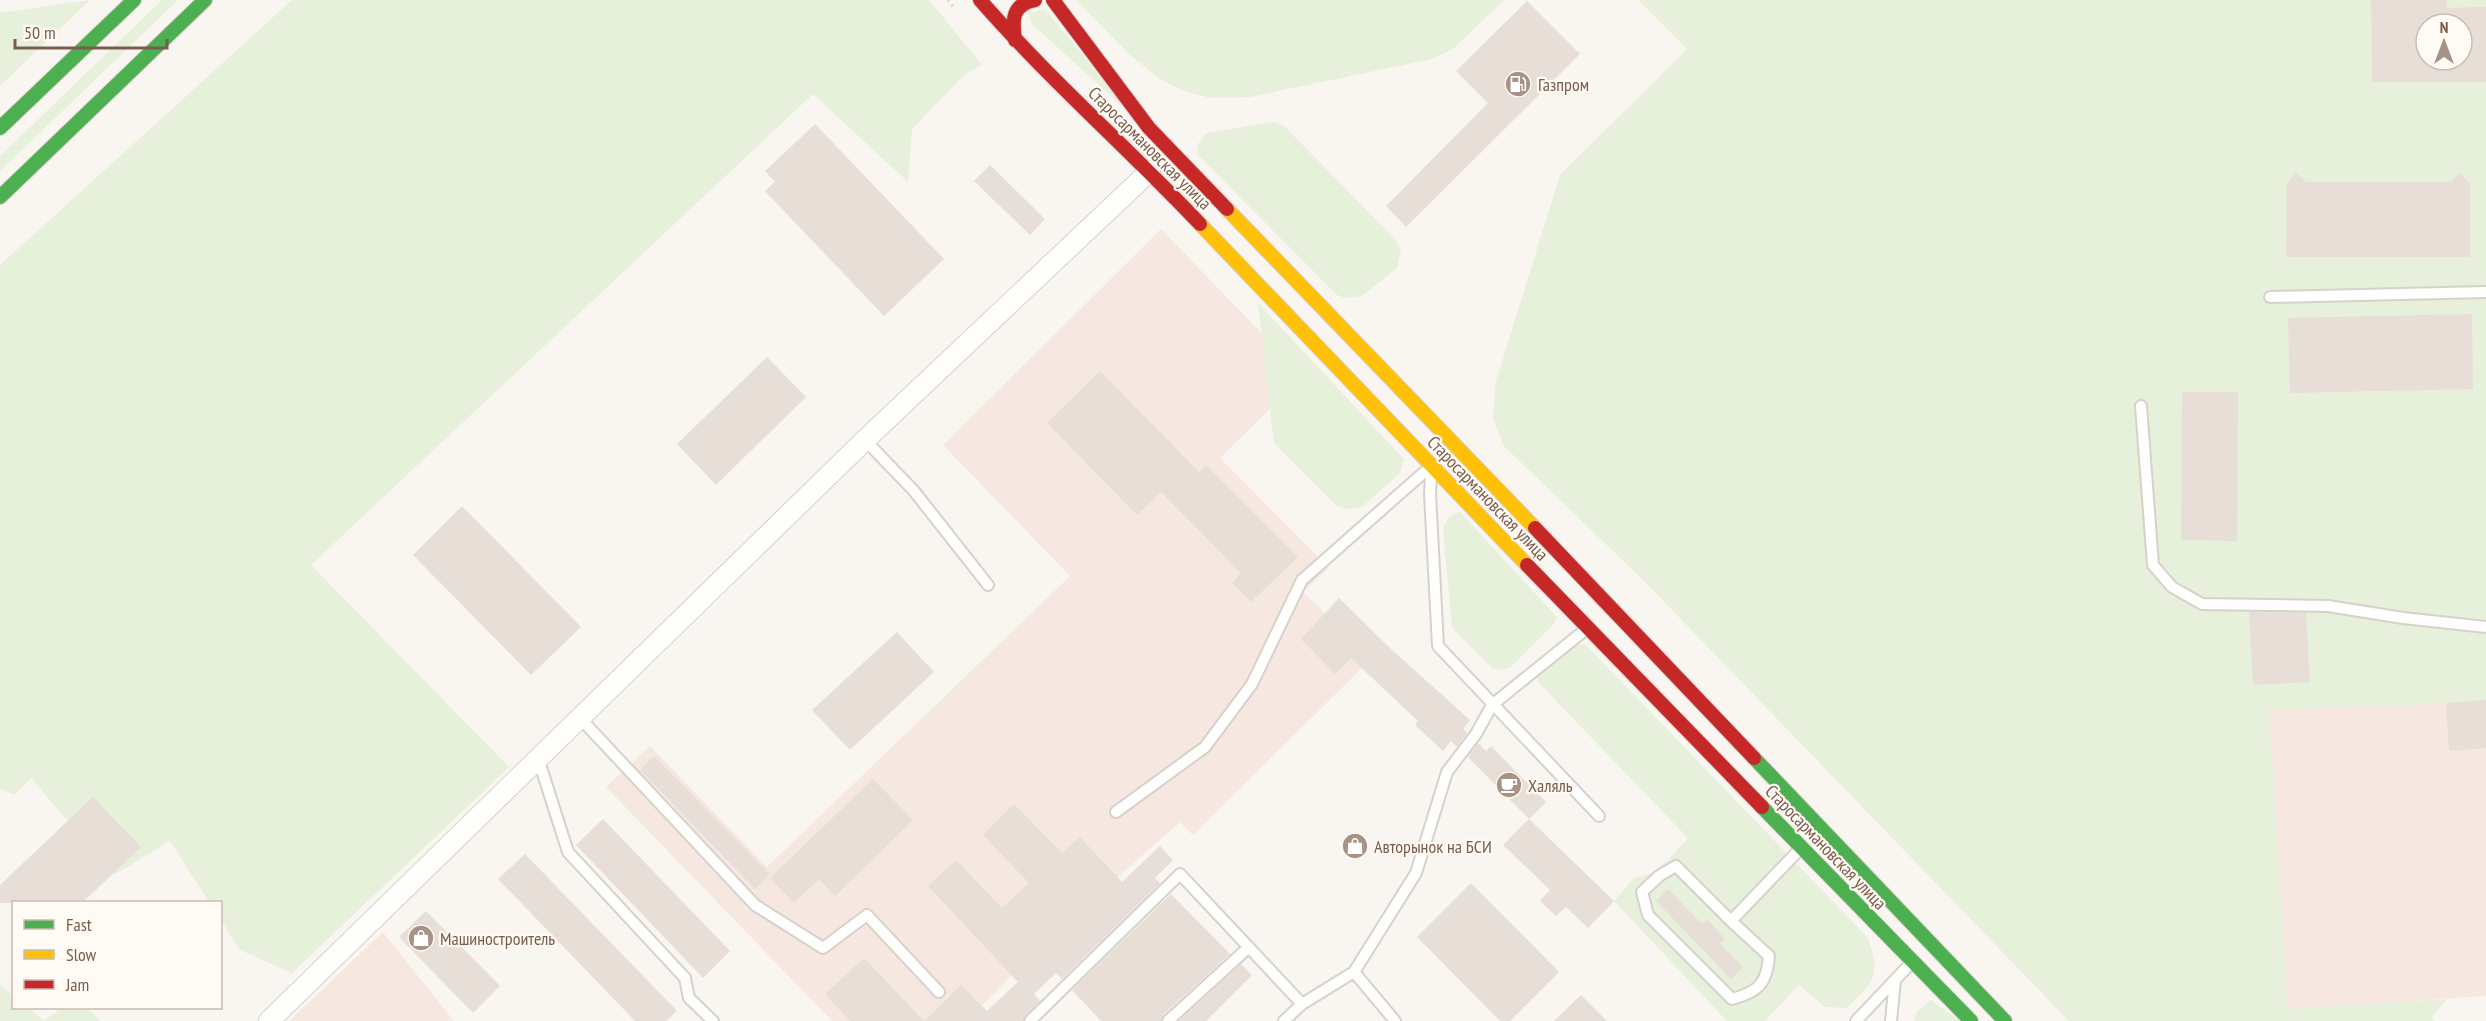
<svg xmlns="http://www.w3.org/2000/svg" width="2486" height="1021" font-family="'PT Sans Narrow',sans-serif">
  <rect width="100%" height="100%" fill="#f9f5f0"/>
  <path fill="#f6e8e1" d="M1161,229L1272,344L1278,401L1220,458L1329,568L1303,592L1372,658L1193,835L1180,822L1043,943L967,1021H832L606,787L650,746L767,867L1070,576L943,445Z
    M2486,700V996L2287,1009L2269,710Z
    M383,932L454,1021H289Z"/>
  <path fill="#e7f0db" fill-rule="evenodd" d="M90,0L0,86V13Z
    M162,0H178L0,171V156Z
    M292,0H929L982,65L965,74L912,129L908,182L813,94L311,565L509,767L292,973L240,950L221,920L220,902H209L170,841L114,875L31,778L14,795L0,788V265Z
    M1076,0H1504L1454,48L1432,59L1250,97L1210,98L1182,90L1160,79L1130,55Z
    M1638,0H2486V702L2269,710L2288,1009L2447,999L2432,1017L2435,1021H2069L1644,581L1503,445L1493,418L1496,381L1560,175L1687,49ZM2426,24H2462V60H2426Z
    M1045,9L1133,116L1032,24L1029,13Z
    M1272,122L1283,125L1396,240L1401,250L1397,268L1362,296L1345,298L1337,295L1197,154C1196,145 1201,138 1208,133Z
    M1258,303L1404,459L1400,473L1362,507L1347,509L1338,507L1274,443Z
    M1459,511L1557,617L1553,625L1511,667L1500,670L1492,668L1452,628L1443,528L1449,517Z
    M1585,644L1868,938C1881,977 1874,981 1847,1008L1825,1007L1799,985L1765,1021H1727L1614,901L1634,878L1650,874L1668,860L1688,838L1538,682V675L1572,646Z
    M0,984L13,996L14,1008H28L44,1021H0Z
    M1931,1000L1960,1021H1914L1917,1012Z
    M62,1008H88L100,1021H44Z"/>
  <path fill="#e6ded7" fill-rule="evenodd" d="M2371,0H2446L2447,8L2486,7V82H2372ZM2426,24H2462V60H2426Z
    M1527,1L1580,54L1406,227L1386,206L1488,103L1456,71Z
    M815,124L944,259L884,316L765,191L775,182L765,171Z
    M990,165L1045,219L1030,235L974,181Z
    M2296,173L2306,182H2451L2460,173L2470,184V257H2286L2287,183Z
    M2472,314L2473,389L2290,393L2288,318Z
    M767,357L806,397L716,485L677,444Z
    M1100,371L1199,472L1206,465L1298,557L1251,602L1232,583L1241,573L1161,492L1137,515L1047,423Z
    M2182,392H2238L2237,541L2181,540Z
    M462,506L581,627L531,675L413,555Z
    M1339,598L1392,650L1470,720L1463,729L1467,733L1457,747L1451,741L1443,751L1415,725L1418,721L1351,658L1335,674L1301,639Z
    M2249,612L2306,613L2310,682L2253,685Z
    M897,632L934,672L850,750L812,710Z
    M2486,700V748L2449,751L2446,703Z
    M1478,743L1486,751L1491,746L1546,802L1529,819L1468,757Z
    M654,756L770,874L755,889L640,770Z
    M873,779L913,820L835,896L819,879L794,903L770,878Z
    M93,797L141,847L82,903H0V885Z
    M1014,804L1062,853L1080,837L1122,882L1160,846L1173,860L1155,878L1160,883L1062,979L1056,973L1034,994L1040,1001L1025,1016L1023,1021H925L961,985L987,1011L1018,982L928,886L956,860L1002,908L1029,883L983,835Z
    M603,819L730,951L703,978L576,845Z
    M1529,819L1614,901L1588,928L1566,907L1556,916L1540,901L1550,890L1503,845Z
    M525,854L677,1011L666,1021H635L498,879Z
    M1471,883L1559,972L1510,1021H1500L1417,937Z
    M1668,889L1702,924L1707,919L1725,939L1720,944L1743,967L1731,979L1656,901Z
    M1171,894L1230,954L1163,1015L1161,1021H1101L1072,990Z
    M426,911L500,986L473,1013L399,937Z
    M864,958L924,1021H850L825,994Z
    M1241,964L1252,975L1206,1021H1179Z
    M1581,995L1607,1021H1554Z"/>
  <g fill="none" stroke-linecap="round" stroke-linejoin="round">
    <g stroke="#d7d1cb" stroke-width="14">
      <path id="lane" d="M2270,297L2486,292
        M2141,406L2153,565L2172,587L2202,604L2328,606L2403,618L2486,627
        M865,440L914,491L988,585
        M1431,474L1430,494L1438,646L1599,816
        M580,718L755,905L823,948L867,915L939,992
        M538,758L568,852L685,978L689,998L713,1021
        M1116,812L1205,747L1252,684L1302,580L1430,467
        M1731,921L1769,956C1767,984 1758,992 1732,999L1648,915L1642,892L1659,876L1676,866L1731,921L1799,850
        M1354,972L1395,1021
        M1302,1004L1354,972L1416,873L1447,772L1476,734L1492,705L1585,630
        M1030,1021L1180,874L1302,1004L1284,1021
        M1168,1021L1249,947
        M1856,1021L1912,962
        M1891,1021L1895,980"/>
    </g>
    <g stroke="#d7d1cb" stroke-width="22">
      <path id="street" d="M269,1021L865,440L1150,171"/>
    </g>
    <g stroke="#dad1cc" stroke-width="16">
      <path id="fast" d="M0,128L134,0
        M0,197L205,0
        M1754,758L2005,1021
        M1762,807L1971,1021"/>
    </g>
    <g stroke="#dad1cc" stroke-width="16">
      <path id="slow" d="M1227,209L1535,528
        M1200,224L1527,565"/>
    </g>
    <g stroke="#dad1cc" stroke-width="16">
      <path id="jam" d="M980,0C1049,79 1128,148 1200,224
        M1053,0L1149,128L1227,209
        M1015,40C1012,20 1012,4 1035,0
        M1535,528L1754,758
        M1527,565L1762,807"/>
    </g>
    <path stroke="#dcd5d0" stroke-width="4" stroke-dasharray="1.5 4.5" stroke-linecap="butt" d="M948,0L955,9"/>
    <use href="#lane" stroke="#fefefd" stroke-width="10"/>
    <use href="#street" stroke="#fefefd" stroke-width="20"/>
    <use href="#fast" stroke="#4caf50" stroke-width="14"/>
    <use href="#slow" stroke="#ffc107" stroke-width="14"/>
    <use href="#jam" stroke="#c62828" stroke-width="14"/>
  </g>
  <defs>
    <g id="fuel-disc" transform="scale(1.35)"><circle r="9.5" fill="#a69286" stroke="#fffaf3"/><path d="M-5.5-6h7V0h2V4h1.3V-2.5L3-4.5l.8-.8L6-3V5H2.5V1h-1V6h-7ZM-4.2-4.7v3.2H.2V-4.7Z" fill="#fff"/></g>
    <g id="cafe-disc" transform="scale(1.35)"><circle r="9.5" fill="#a69286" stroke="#fffaf3"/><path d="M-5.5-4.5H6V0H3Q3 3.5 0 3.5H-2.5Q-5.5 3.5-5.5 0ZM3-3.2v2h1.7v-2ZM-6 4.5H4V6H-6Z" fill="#fff"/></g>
    <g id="shop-disc" transform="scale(1.35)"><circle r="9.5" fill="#a69286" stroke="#fffaf3"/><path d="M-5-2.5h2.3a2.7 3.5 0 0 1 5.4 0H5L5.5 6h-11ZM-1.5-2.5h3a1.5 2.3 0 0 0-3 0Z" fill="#fff"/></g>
  </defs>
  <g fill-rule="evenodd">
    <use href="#fuel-disc" x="1518" y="84"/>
    <use href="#cafe-disc" x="1509" y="785"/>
    <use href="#shop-disc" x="1355" y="846"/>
    <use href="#shop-disc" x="421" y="938"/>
  </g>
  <g text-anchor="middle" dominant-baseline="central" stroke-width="4.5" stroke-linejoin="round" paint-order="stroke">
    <g font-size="18" fill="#7a5c4d" stroke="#fffaf3" text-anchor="start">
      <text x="1538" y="84">Газпром</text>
      <text x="1528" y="785">Халяль</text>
      <text x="1374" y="846">Авторынок на БСИ</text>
      <text x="440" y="938">Машиностроитель</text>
    </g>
    <g font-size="18" fill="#7a5c4d" stroke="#fffaf3">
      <text transform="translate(1150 148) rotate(45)">Старосармановская улица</text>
      <text transform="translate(1488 498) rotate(46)">Старосармановская улица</text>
      <text transform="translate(1826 847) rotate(46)">Старосармановская улица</text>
    </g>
  </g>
  <rect x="12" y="901" width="210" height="108" fill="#fffaf3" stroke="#cabbb1" stroke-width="1.5"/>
  <rect x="24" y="920" width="30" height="9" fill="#4caf50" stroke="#cabbb1" stroke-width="1.5"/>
  <text x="66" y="931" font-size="18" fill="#7a5c4d">Fast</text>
  <rect x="24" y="950" width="30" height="9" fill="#ffc107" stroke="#cabbb1" stroke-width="1.5"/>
  <text x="66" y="961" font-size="18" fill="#7a5c4d">Slow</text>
  <rect x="24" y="980" width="30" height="9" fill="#c62828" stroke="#cabbb1" stroke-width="1.5"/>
  <text x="66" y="991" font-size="18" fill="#7a5c4d">Jam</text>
  <g transform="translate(2444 42)"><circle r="28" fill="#fffaf3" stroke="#cabbb1" stroke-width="1.5"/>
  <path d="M0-4.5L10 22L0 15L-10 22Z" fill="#a69286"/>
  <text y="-9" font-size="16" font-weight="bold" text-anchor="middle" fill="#7a5c4d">N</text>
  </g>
  <path d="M15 39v9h152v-9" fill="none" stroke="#7a5c4d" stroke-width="3"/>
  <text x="24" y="39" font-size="18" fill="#7a5c4d" stroke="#fffaf3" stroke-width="4.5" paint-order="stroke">50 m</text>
</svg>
